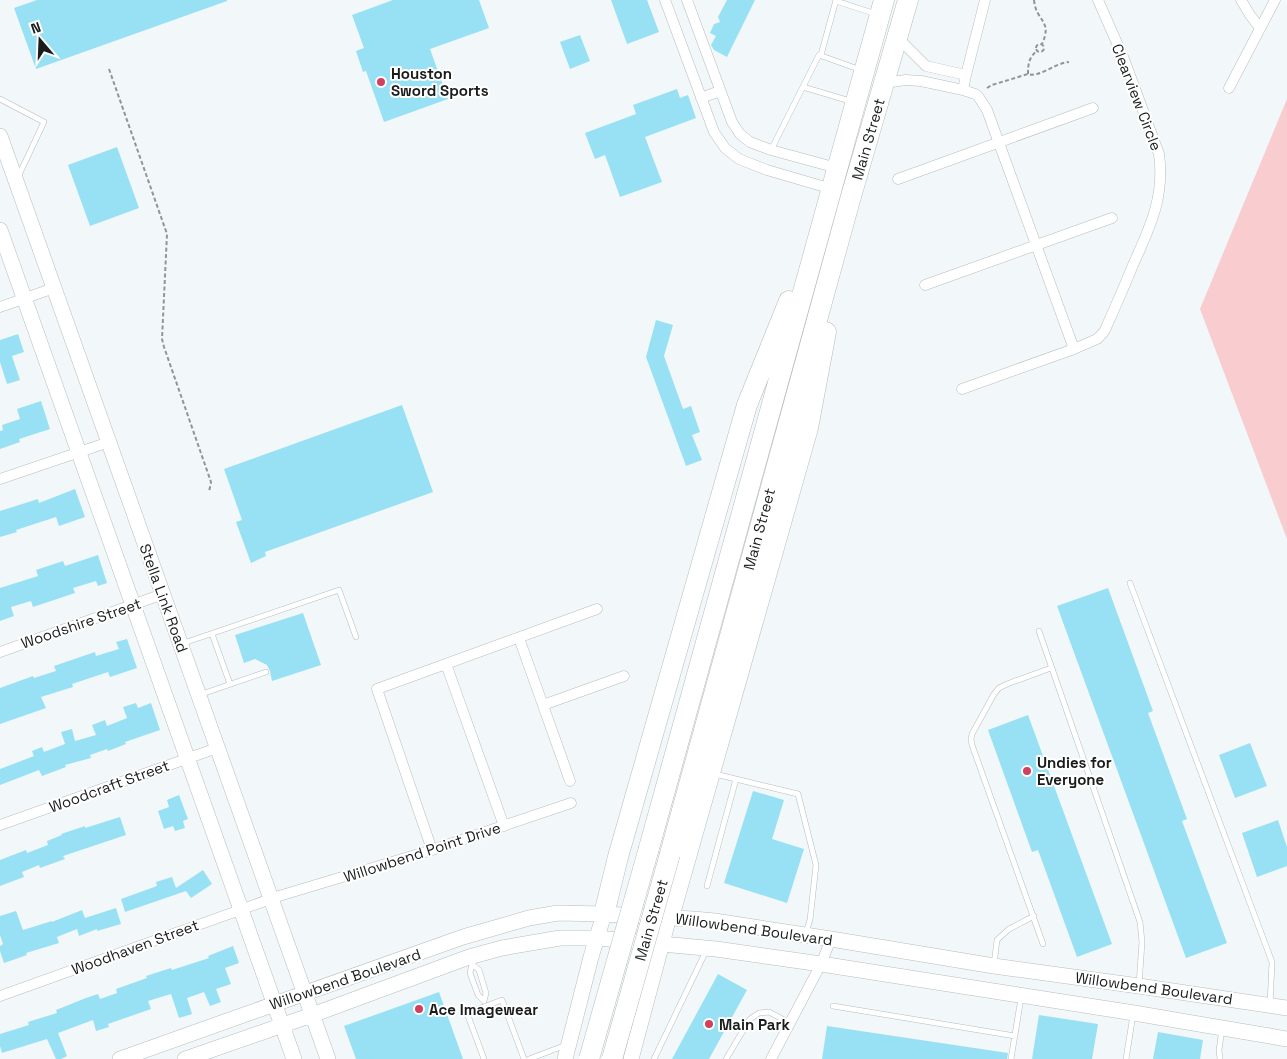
<svg xmlns="http://www.w3.org/2000/svg" width="1287" height="1059" font-family="'Space Grotesk',sans-serif">
  <rect width="100%" height="100%" fill="#f2f7f9"/>
  <path fill="#f9ccd0" d="M1287,99V539L1200,309Z"/>
  <path fill="#98e1f5" d="M37,0H227V1L36,69L14,8Z
    M393,0H479L489,28L430,49L448,99L384,122L366,71L363,72L356,51L364,48L352,15Z
    M611,0H647L659,32L627,44Z
    M727,0H755L727,57L714,50L711,45L716,36L710,33L714,24L720,22L718,17Z
    M580,35L590,61L570,69L560,42Z
    M677,89L680,98L688,95L696,118L645,137L662,182L620,197L605,155L595,159L585,133L636,114L633,105Z
    M117,147L139,208L90,226L68,165Z
    M656,320L673,325L664,356L683,409L691,406L700,432L692,435L702,460L686,466L646,357Z
    M18,334L24,352L12,356L20,380L7,384L0,362V340Z
    M41,401L50,429L19,439L20,442L0,449V431L3,430L2,425L20,419L17,409Z
    M402,405L433,492L265,552L266,556L251,563L236,522L242,520L224,469Z
    M75,489L85,517L59,526L56,517L16,530L17,532L0,537V511L38,499L39,503Z
    M98,555L107,583L98,586L96,581L73,588L75,593L33,607L31,601L11,607L14,616L0,621V588L38,576L36,570L63,561L65,566Z
    M1108,588L1153,711L1148,713L1187,819L1182,821L1227,943L1186,958L1057,606Z
    M303,613L321,665L272,681L270,671L267,665L255,659L244,663L235,635Z
    M127,639L137,668L110,677L108,672L72,684L73,687L41,697L46,708L0,724V688L33,676L34,678L56,671L54,666L95,652L96,656L119,649L116,642Z
    M136,703L138,708L151,703L160,730L125,742L126,744L108,751L107,749L90,755L91,758L65,765L66,767L42,776L39,770L0,785V769L34,756L32,751L42,747L44,752L65,744L61,732L72,729L75,741L96,735L92,725L105,720L107,726L127,718L123,707Z
    M1028,715L1112,944L1077,957L1038,850L1032,852L988,730Z
    M1250,743L1267,786L1235,798L1219,755Z
    M753,791L784,800L772,839L804,849L787,903L724,883Z
    M179,795L188,819L183,821L185,828L175,831L173,826L164,829L158,811L169,807L167,800Z
    M120,817L126,835L63,856L65,859L40,868L39,865L22,872L24,877L0,886V860L26,850L27,853L48,845L47,841L62,835L61,834L85,826V828Z
    M1278,820L1287,847V866L1257,877L1242,833Z
    M203,870L212,884L191,898L186,891L125,912L121,899L157,886L156,882L172,877L176,888Z
    M116,908L121,924L97,931V929L79,936L77,929L57,937L59,943L26,953L27,955L4,963L0,951V946L3,944L0,935V916L16,911L23,930L52,921V922L82,910L85,918Z
    M233,946L239,963L225,968L231,984L216,989L221,1002L210,1006L204,992L187,998L192,1014L179,1018L171,994L148,1001L151,1009L108,1024L109,1027L96,1031L93,1020L58,1033L67,1056L61,1059H56L47,1039L2,1053L0,1046V1034L29,1025L28,1022L57,1013L56,1010L86,998L98,994L100,999L117,993L116,989L147,978L146,976L171,968L172,970L209,958L208,956Z
    M718,974L747,990L709,1059H672Z
    M439,992L463,1059H356L344,1026Z
    M1039,1015L1098,1024L1092,1059H1032Z
    M827,1026L1008,1053L1007,1059H822Z
    M1158,1032L1203,1040L1200,1059H1153Z"/>
  <g fill="none" stroke-linecap="round" stroke-linejoin="round">
    <g stroke="#b7bcbd" stroke-width="6">
      <path id="lane" d="M836,1L876,14
        M821,55L836,0
        M803,87L850,101
        M0,99L44,122L18,177
        M771,150L819,55L861,70
        M1130,583L1272,962L1270,1005
        M1039,631L1140,922L1142,942L1139,985
        M212,634L230,684
        M181,644L339,590L356,637
        M199,695L266,672
        M715,774L798,794L816,865L810,920L806,932
        M707,886L736,779
        M1043,944L972,745L971,739L972,734L994,694L999,688L1007,684L1051,668
        M472,964L479,970L486,993L484,1001L478,995L470,973Z
        M994,965L997,940L1009,929L1034,916
        M833,1006L1015,1036
        M484,1059L467,1013L502,1000L524,1059
        M529,1059L566,1045
        M654,1059L707,949
        M726,1059L750,1019L759,1013L769,1012L790,1023
        M1011,1059L1021,998
        M1126,1059L1133,1015
        M1220,1059L1219,1050L1222,1029"/>
    </g>
    <g stroke="#b7bcbd" stroke-width="11">
      <path id="street" d="M665,0L714,132L725,148L739,159L767,170L832,189
        M687,0L732,122L740,134L750,142L771,150L837,168
        M1241,0L1250,15L1260,28
        M898,38L926,66L966,75
        M884,83L906,80L921,81L963,90L975,94L978,96L987,110L1074,349
        M1229,88L1275,0
        M963,90L966,75L985,0
        M701,98L720,91
        M898,179L1093,108
        M925,285L1112,218
        M0,307L54,288
        M962,389L1074,349L1097,339L1104,332C1114,310 1124,287 1133,265C1150,227 1165,197 1159,154L1124,59L1098,0
        M0,479L109,442
        M519,638L570,781
        M0,652L163,594
        M446,664L504,826
        M543,705L624,676
        M0,825L217,748
        M432,850L377,689L597,609
        M0,996L279,896L432,850L571,803
        M771,1059L821,964L831,939"/>
    </g>
    <g stroke="#b7bcbd" stroke-width="16">
      <path id="secondary" d="M0,136L328,1059
        M0,230L294,1059
        M120,1059L463,937L529,918L558,913L604,914L693,919L715,921L831,939L994,966L1139,986L1287,1008
        M185,1059L312,1015L469,957L502,948L560,938H597L716,949L821,964L1134,1013L1287,1039
        M565,1059L591,957L604,914
        M631,1059L669,917"/>
    </g>
    <g stroke="#b7bcbd" stroke-width="21">
      <path id="highway" d="M649,848L884,0
        M670,854L850,200L908,0
        M604,914L618,857L747,405L789,301
        M669,917L808,428L826,332"/>
    </g>
    <path stroke="#919596" stroke-width="2" stroke-dasharray="4 2.5" stroke-linecap="butt" d="M1034,0C1036,22 1053,20 1042,44
      M1036 48a4 4 0 1 1 8 0a4 4 0 1 1-8 0Z
      M109,69L167,234L162,339L164,347L211,482L209,492
      M1028,74C1028,64 1029,57 1037,51
      M987,88L992,85L1028,74C1039,78 1055,63 1069,62"/>
    <use href="#lane" stroke="#fff" stroke-width="5"/>
    <use href="#street" stroke="#fff" stroke-width="10"/>
    <use href="#secondary" stroke="#fff" stroke-width="15"/>
    <use href="#highway" stroke="#fff" stroke-width="20"/>
    <g stroke="#b7bcbd" stroke-width="21" stroke-linecap="butt">
      <path id="highway-bridge" d="M589,1059L649,848
        M612,1059L670,854"/>
    </g>
    <use href="#highway-bridge" stroke="#fff" stroke-width="20"/>
  </g>
  <g fill="#d0405f" stroke="#fff" stroke-width="2">
    <circle cx="381" cy="82" r="5"/>
    <circle cx="1027" cy="771" r="5"/>
    <circle cx="419" cy="1009" r="5"/>
    <circle cx="709" cy="1024" r="5"/>
  </g>
  <g text-anchor="middle" dominant-baseline="central" stroke-width="4" stroke-linejoin="round" paint-order="stroke">
    <g font-size="15" font-weight="bold" fill="#1a1c1c" stroke="#fff" text-anchor="start">
      <text x="391" y="73">Houston<tspan x="391" dy="17">Sword Sports</tspan></text>
      <text x="1037" y="762">Undies for<tspan x="1037" dy="17">Everyone</tspan></text>
      <text x="429" y="1009">Ace Imagewear</text>
      <text x="719" y="1024">Main Park</text>
    </g>
    <g font-size="15" fill="#1a1c1c" stroke="#fff">
      <text transform="translate(1137 97) rotate(69)">Clearview Circle</text>
      <text transform="translate(868 139) rotate(-74)">Main Street</text>
      <text transform="translate(759 529) rotate(-75)">Main Street</text>
      <text transform="translate(164 598) rotate(70)">Stella Link Road</text>
      <text transform="translate(81 623) rotate(-19)">Woodshire Street</text>
      <text transform="translate(109 786) rotate(-20)">Woodcraft Street</text>
      <text transform="translate(422 852) rotate(-18)">Willowbend Point Drive</text>
      <text transform="translate(651 920) rotate(-74)">Main Street</text>
      <text transform="translate(754 929) rotate(8)">Willowbend Boulevard</text>
      <text transform="translate(135 947) rotate(-20)">Woodhaven Street</text>
      <text transform="translate(345 979) rotate(-19)">Willowbend Boulevard</text>
      <text transform="translate(1154 988) rotate(8)">Willowbend Boulevard</text>
    </g>
  </g>
  <g transform="translate(40 40) rotate(341)" stroke="#ffffff" stroke-width="4" paint-order="stroke">
  <path d="M0-4L9 19L0 12L-9 19Z" fill="#1a1c1c"/>
  <text y="-8" font-size="14" font-weight="bold" text-anchor="middle" fill="#1a1c1c">N</text>
  </g>
</svg>
